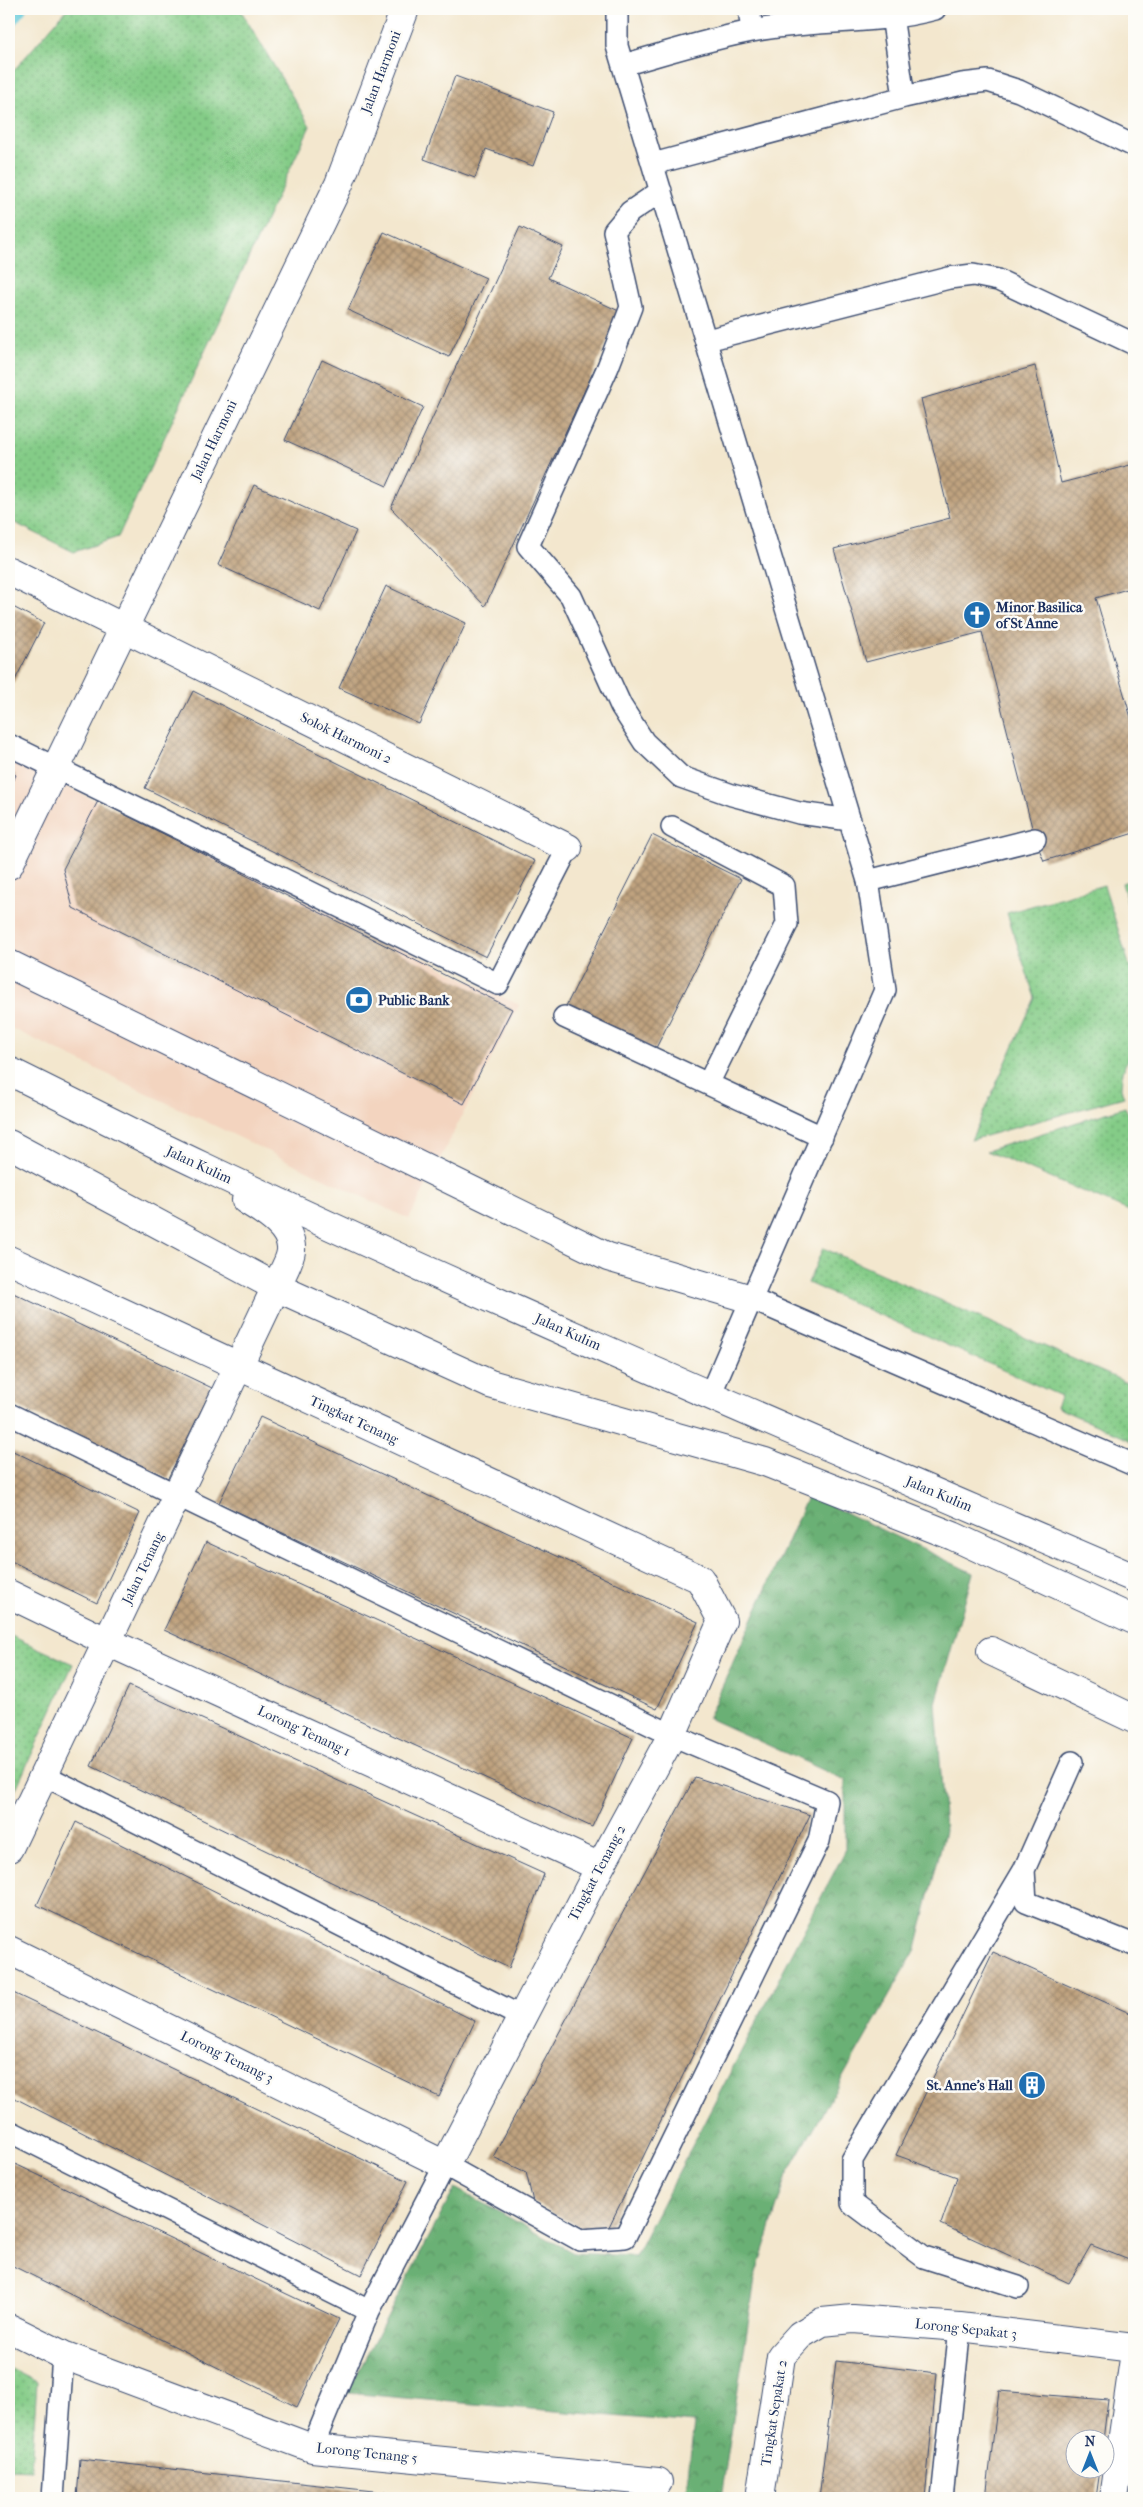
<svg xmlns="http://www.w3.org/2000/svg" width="1143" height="2507" font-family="'IM FELL French Canon',serif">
  <defs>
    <pattern id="grass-dots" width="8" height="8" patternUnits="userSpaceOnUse" patternTransform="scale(1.25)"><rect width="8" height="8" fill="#84cc87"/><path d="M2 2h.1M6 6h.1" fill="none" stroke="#6ba672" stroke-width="1.8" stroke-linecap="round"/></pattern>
    <pattern id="forest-crowns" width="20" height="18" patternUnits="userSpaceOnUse" patternTransform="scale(1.25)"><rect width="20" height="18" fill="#6bb074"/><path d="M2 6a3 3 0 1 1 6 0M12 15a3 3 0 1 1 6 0" fill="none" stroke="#579062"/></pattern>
    <pattern id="building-cross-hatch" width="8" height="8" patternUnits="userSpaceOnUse" patternTransform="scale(1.25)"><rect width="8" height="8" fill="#c0a37f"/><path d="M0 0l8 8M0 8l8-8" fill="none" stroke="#9b856b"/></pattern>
  </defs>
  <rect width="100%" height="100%" fill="#fdfcf7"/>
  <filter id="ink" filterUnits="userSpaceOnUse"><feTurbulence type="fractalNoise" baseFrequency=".02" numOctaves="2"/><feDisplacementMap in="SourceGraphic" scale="10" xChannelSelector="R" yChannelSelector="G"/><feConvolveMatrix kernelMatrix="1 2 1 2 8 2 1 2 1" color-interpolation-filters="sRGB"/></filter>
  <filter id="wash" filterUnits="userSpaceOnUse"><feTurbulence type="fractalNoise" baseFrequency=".0096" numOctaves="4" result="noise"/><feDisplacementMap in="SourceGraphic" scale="20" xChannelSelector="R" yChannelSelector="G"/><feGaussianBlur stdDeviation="1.12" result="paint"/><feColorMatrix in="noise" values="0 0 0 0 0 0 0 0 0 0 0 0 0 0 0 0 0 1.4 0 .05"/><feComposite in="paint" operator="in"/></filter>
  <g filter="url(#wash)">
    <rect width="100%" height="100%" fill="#f3e7ce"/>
    <path fill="#f3d4bf" d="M9,759L519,1005L409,1219L9,1027Z"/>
    <path fill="url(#grass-dots)" stroke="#507e72" d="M67,9H240L310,126L118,537L74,552L9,520V76Z
      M1134,879V926L1122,883Z
      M1104,885L1134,980V1050L1125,1065L1122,1076L1121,1089L1124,1097L971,1140L1035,998L1007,913Z
      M1125,1107L1130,1120L1134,1124V1213L986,1151Z
      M823,1248L1134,1386V1442L1056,1407L1061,1396L808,1283Z
      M9,1635L73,1664L9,1804Z
      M9,2368L37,2382L31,2470L9,2469Z"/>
    <path fill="url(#forest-crowns)" stroke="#437069" d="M808,1495L973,1573L936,1703L945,1831L916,1949L787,2175L756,2273L721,2498H685L694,2423L347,2393L455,2188L574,2253L635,2256L845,1851V1780L708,1718Z"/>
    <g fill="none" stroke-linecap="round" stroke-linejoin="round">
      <path stroke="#5fc9d9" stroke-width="11" d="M9,24L21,9"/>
    </g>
    <g id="blocks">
      <path fill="url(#building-cross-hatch)" d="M455,76L553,112L533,166L486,149L475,178L424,159Z
        M520,227L563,247L548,278L621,312L485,606L391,508Z
        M384,232L486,278L449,357L348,310Z
        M322,360L423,407L387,486L285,440Z
        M1035,366L1061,483L1134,464V587L1096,598L1134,728V833L1044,861L1035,839L982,632L866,662L834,549L950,518L921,399Z
        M254,485L356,531L320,611L218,565Z
        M386,586L466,623L419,724L339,688Z
        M9,605L44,623L9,692Z
        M193,691L535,861L486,957L145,788Z
        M9,771L16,775L9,789Z
        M98,801L512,1009L464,1104L73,908L63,869Z
        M652,835L741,879L655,1050L566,1006Z
        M9,1291L212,1388L168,1478L9,1402Z
        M260,1417L698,1622L657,1709L219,1503Z
        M9,1449L140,1513L97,1603L9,1560Z
        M206,1542L633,1738L592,1827L164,1630Z
        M129,1686L544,1874L509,1968L91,1766Z
        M695,1777L810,1815L603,2239L533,2202L526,2172L493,2157Z
        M76,1822L475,2021L439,2097L37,1905Z
        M993,1952L1134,2015V2262L1091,2245L1069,2283L941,2224L957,2177L896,2155Z
        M9,1991L408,2181L361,2275L9,2095Z
        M9,2161L339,2319L297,2407L9,2264Z
        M836,2361L937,2373L925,2498H819Z
        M999,2391L1108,2400L1103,2440H1076V2470H1100L1096,2498H986Z
        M80,2459L428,2497V2498H77Z"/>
    </g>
  </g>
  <g filter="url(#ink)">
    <use href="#blocks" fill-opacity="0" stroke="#3b4b6f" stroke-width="1"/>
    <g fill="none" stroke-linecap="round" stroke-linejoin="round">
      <g stroke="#3b4b6f" stroke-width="24">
        <path id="service" d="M617,9V46L868,881L885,990L710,1395
          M749,9L752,31
          M891,9L904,97
          M623,65C666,53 709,39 752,31C813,19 876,25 935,9
          M653,164L904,97L962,84L988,81L1019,91L1134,146
          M661,191L630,212L614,231L631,307L608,367L528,546L571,596L621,706L644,742L681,777L732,795L799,813L850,820
          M707,340L949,278L973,275L998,280L1134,344
          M9,745L498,984L568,848
          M672,827L784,886L787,924L708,1084
          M868,881L1035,839
          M564,1017L822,1137
          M751,1299L1134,1465
          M9,1414L672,1735L827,1801L819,1841L625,2237L580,2240L445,2165L369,2311L312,2448
          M1072,1762L1024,1870L1026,1902L1134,1945
          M44,1775L522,2017
          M9,2131L369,2311
          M1018,2287L924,2257L852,2203V2160L1024,1870
          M53,2498L63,2355
          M942,2498L960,2327"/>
      </g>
      <g stroke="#3b4b6f" stroke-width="30">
        <path id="minor" d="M9,571L568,848
          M9,865L339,184L405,9
          M9,964L608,1257L751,1299
          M9,1260L700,1579L722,1621L672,1735L600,1867L445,2165L9,1950
          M9,1594L108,1642L600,1867
          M991,1651L1134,1719
          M9,1848L276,1287
          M9,2328L63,2355L312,2448L658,2482
          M760,2498L781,2356L800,2335L822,2322L853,2319L960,2327L1134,2348
          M1114,2498L1134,2359"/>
      </g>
      <g stroke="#3b4b6f" stroke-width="30">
        <path id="primary" d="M9,1071C74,1103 138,1136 204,1167C510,1312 823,1444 1134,1578
          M9,1144L276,1287L490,1384L765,1462L953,1536L1134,1620
          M246,1200C262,1210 293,1227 291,1251C290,1262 280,1277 276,1287"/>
      </g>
      <use href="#service" stroke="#fff" stroke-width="21"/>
      <use href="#minor" stroke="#fff" stroke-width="28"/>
      <use href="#primary" stroke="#fff" stroke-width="28"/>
    </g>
  </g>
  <defs>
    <g id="church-disc" transform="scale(1.4375)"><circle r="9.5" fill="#1f6fb2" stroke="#fdfcf7"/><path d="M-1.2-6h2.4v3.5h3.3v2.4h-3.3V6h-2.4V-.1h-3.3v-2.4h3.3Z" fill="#fff"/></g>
    <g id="bank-disc" transform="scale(1.4375)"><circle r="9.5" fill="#1f6fb2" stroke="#fdfcf7"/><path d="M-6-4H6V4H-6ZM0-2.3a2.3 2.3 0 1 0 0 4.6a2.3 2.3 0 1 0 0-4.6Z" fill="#fff"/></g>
    <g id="building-disc" transform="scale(1.4375)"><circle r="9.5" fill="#1f6fb2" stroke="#fdfcf7"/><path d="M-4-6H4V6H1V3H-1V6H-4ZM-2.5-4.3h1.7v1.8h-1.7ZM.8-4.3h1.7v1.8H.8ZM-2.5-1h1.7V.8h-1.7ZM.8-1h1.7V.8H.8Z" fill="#fff"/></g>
  </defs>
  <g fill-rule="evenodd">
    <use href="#church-disc" x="977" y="615"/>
    <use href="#bank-disc" x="359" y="1000"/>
    <use href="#building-disc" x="1032" y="2085"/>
  </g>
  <g text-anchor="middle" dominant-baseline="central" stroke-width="5" stroke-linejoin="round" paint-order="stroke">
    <g font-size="14" fill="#1b2f5e" stroke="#fdfcf7">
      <text transform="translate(381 72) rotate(-69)">Jalan Harmoni</text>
      <text transform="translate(214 440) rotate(-64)">Jalan Harmoni</text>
      <text transform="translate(346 738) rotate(26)">Solok Harmoni 2</text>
      <text transform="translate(199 1165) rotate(25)">Jalan Kulim</text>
      <text transform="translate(568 1332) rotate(24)">Jalan Kulim</text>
      <text transform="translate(354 1420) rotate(25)">Tingkat Tenang</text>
      <text transform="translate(939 1494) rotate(23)">Jalan Kulim</text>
      <text transform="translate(143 1568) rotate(-64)">Jalan Tenang</text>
      <text transform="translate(304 1731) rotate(25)">Lorong Tenang 1</text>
      <text transform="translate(597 1873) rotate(-62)">Tingkat Tenang 2</text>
      <text transform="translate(227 2057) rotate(26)">Lorong Tenang 3</text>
      <text transform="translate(966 2329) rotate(6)">Lorong Sepakat 3</text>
      <text transform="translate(774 2413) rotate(-81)">Tingkat Sepakat 2</text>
      <text transform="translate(367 2453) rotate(6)">Lorong Tenang 5</text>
    </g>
    <g font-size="14" font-weight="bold" fill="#1b2f5e" stroke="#fdfcf7" text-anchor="start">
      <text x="996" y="607">Minor Basilica<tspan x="996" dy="16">of St Anne</tspan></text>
      <text x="378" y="1000">Public Bank</text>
      <text x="1013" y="2085" text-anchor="end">St. Anne's Hall</text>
    </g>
  </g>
  <rect width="1143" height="2507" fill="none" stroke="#fdfcf7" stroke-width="30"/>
  <g transform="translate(1090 2454)"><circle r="24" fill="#fdfcf7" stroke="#a3aaba"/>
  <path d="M0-4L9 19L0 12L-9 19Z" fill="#1f6fb2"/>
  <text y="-8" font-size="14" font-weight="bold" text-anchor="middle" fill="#1b2f5e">N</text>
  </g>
</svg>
